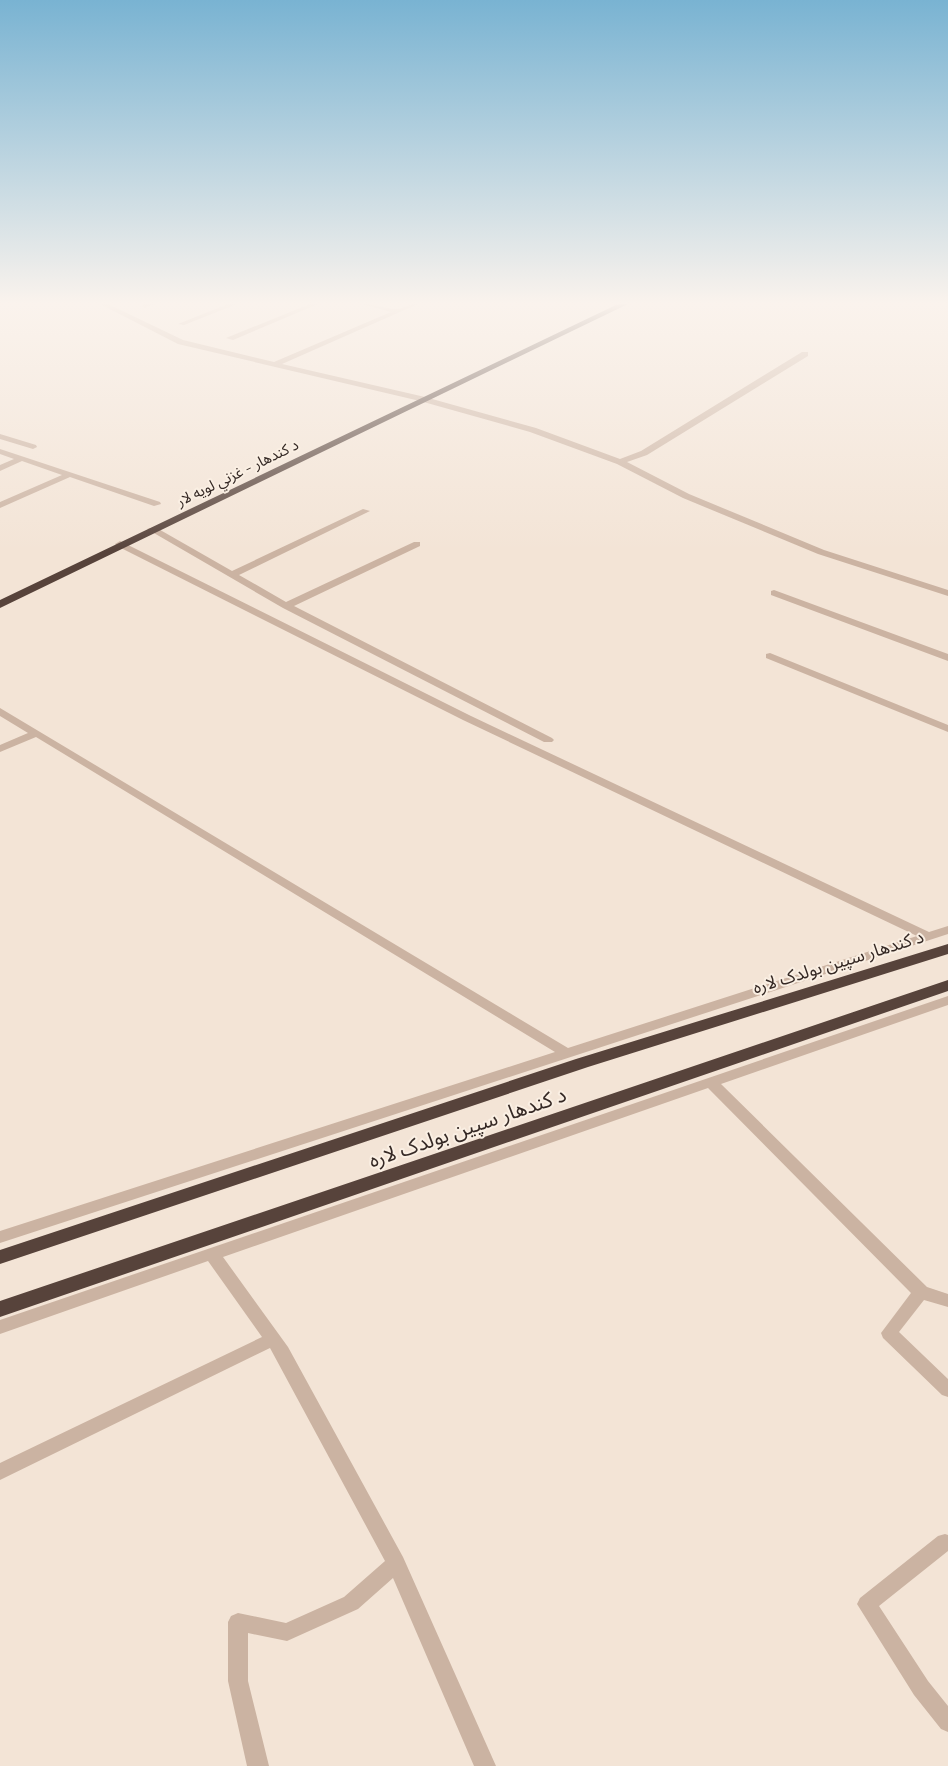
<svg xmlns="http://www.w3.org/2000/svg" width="948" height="1766" font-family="'Exo 2','Noto Sans Arabic',sans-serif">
  <rect width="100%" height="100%" fill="#f3e4d6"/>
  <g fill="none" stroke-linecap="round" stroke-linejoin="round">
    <path fill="#cbb3a2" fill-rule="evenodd" d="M100,304H108L183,340L274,362L391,312L362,304C373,304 390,310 398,309C406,307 410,304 418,304L282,364L425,397L536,428L620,459L641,451L802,352H808V356L647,455L627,462L689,494L824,550L948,590V596L818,554L683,498L617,464L530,432L420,401L178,344Z
      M154,304L145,308L142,306L145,304Z
      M228,304H237L184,325L178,324Z
      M310,304H318L233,340L226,338Z
      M0,434L36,445L37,447L33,449L0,439Z
      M0,449L160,502L161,504L154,506L70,477L0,508V502L62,475L22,461L0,471V465L14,459L0,454Z
      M363,509L370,511L239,575L286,602L414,542H420V546L294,606L552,738L554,740L552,742H544L283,608L147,529L155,527L232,571Z
      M120,541L471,716L929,932L948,926V934L0,1243V1231L555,1052L36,737L0,752V745L28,733L0,716V708L568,1048L917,936L463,720L117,546L115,544Z
      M774,590L948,654V661L771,595V591Z
      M770,653L948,725V732L766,658V654Z
      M948,996V1005L721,1084L927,1287L948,1294V1307L924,1300L899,1332L948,1379V1397L942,1395L883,1338L881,1333L911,1293L708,1088L223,1257L288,1347L403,1557L496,1766H474L393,1578L358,1609L287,1641L248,1633V1681L269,1766H247L228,1681V1622L231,1616L238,1613L286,1623L344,1597L385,1561L270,1348L0,1480V1463L262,1337L208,1261L0,1334V1320Z
      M945,1534L948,1535V1551L879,1606L928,1681L948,1706V1732L941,1729L914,1695L857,1604L860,1598L938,1536Z"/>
    <path fill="#57433b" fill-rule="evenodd" d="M618,304H628L0,608V600Z
      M948,944V954L588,1067L0,1264V1250L576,1059Z
      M948,980V991L0,1317V1301Z"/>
  </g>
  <linearGradient id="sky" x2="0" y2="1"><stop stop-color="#79b3d2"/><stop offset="0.55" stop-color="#faf3ed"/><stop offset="1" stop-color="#faf3ed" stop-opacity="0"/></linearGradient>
  <rect width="948" height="551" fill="url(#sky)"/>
  <g text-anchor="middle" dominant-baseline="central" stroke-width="4" stroke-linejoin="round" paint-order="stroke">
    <g font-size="15" fill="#352925" stroke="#faefe3">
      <text transform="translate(237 472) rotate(-26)">د کندهار - غزني لويه لار</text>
    </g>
    <g font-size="18" fill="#352925" stroke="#faefe3">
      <text transform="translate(838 961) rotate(-17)">د کندهار سپین بولدک لاره</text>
    </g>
    <g font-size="21" fill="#352925" stroke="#faefe3">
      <text transform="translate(467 1126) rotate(-19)">د کندهار سپین بولدک لاره</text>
    </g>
  </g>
</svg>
